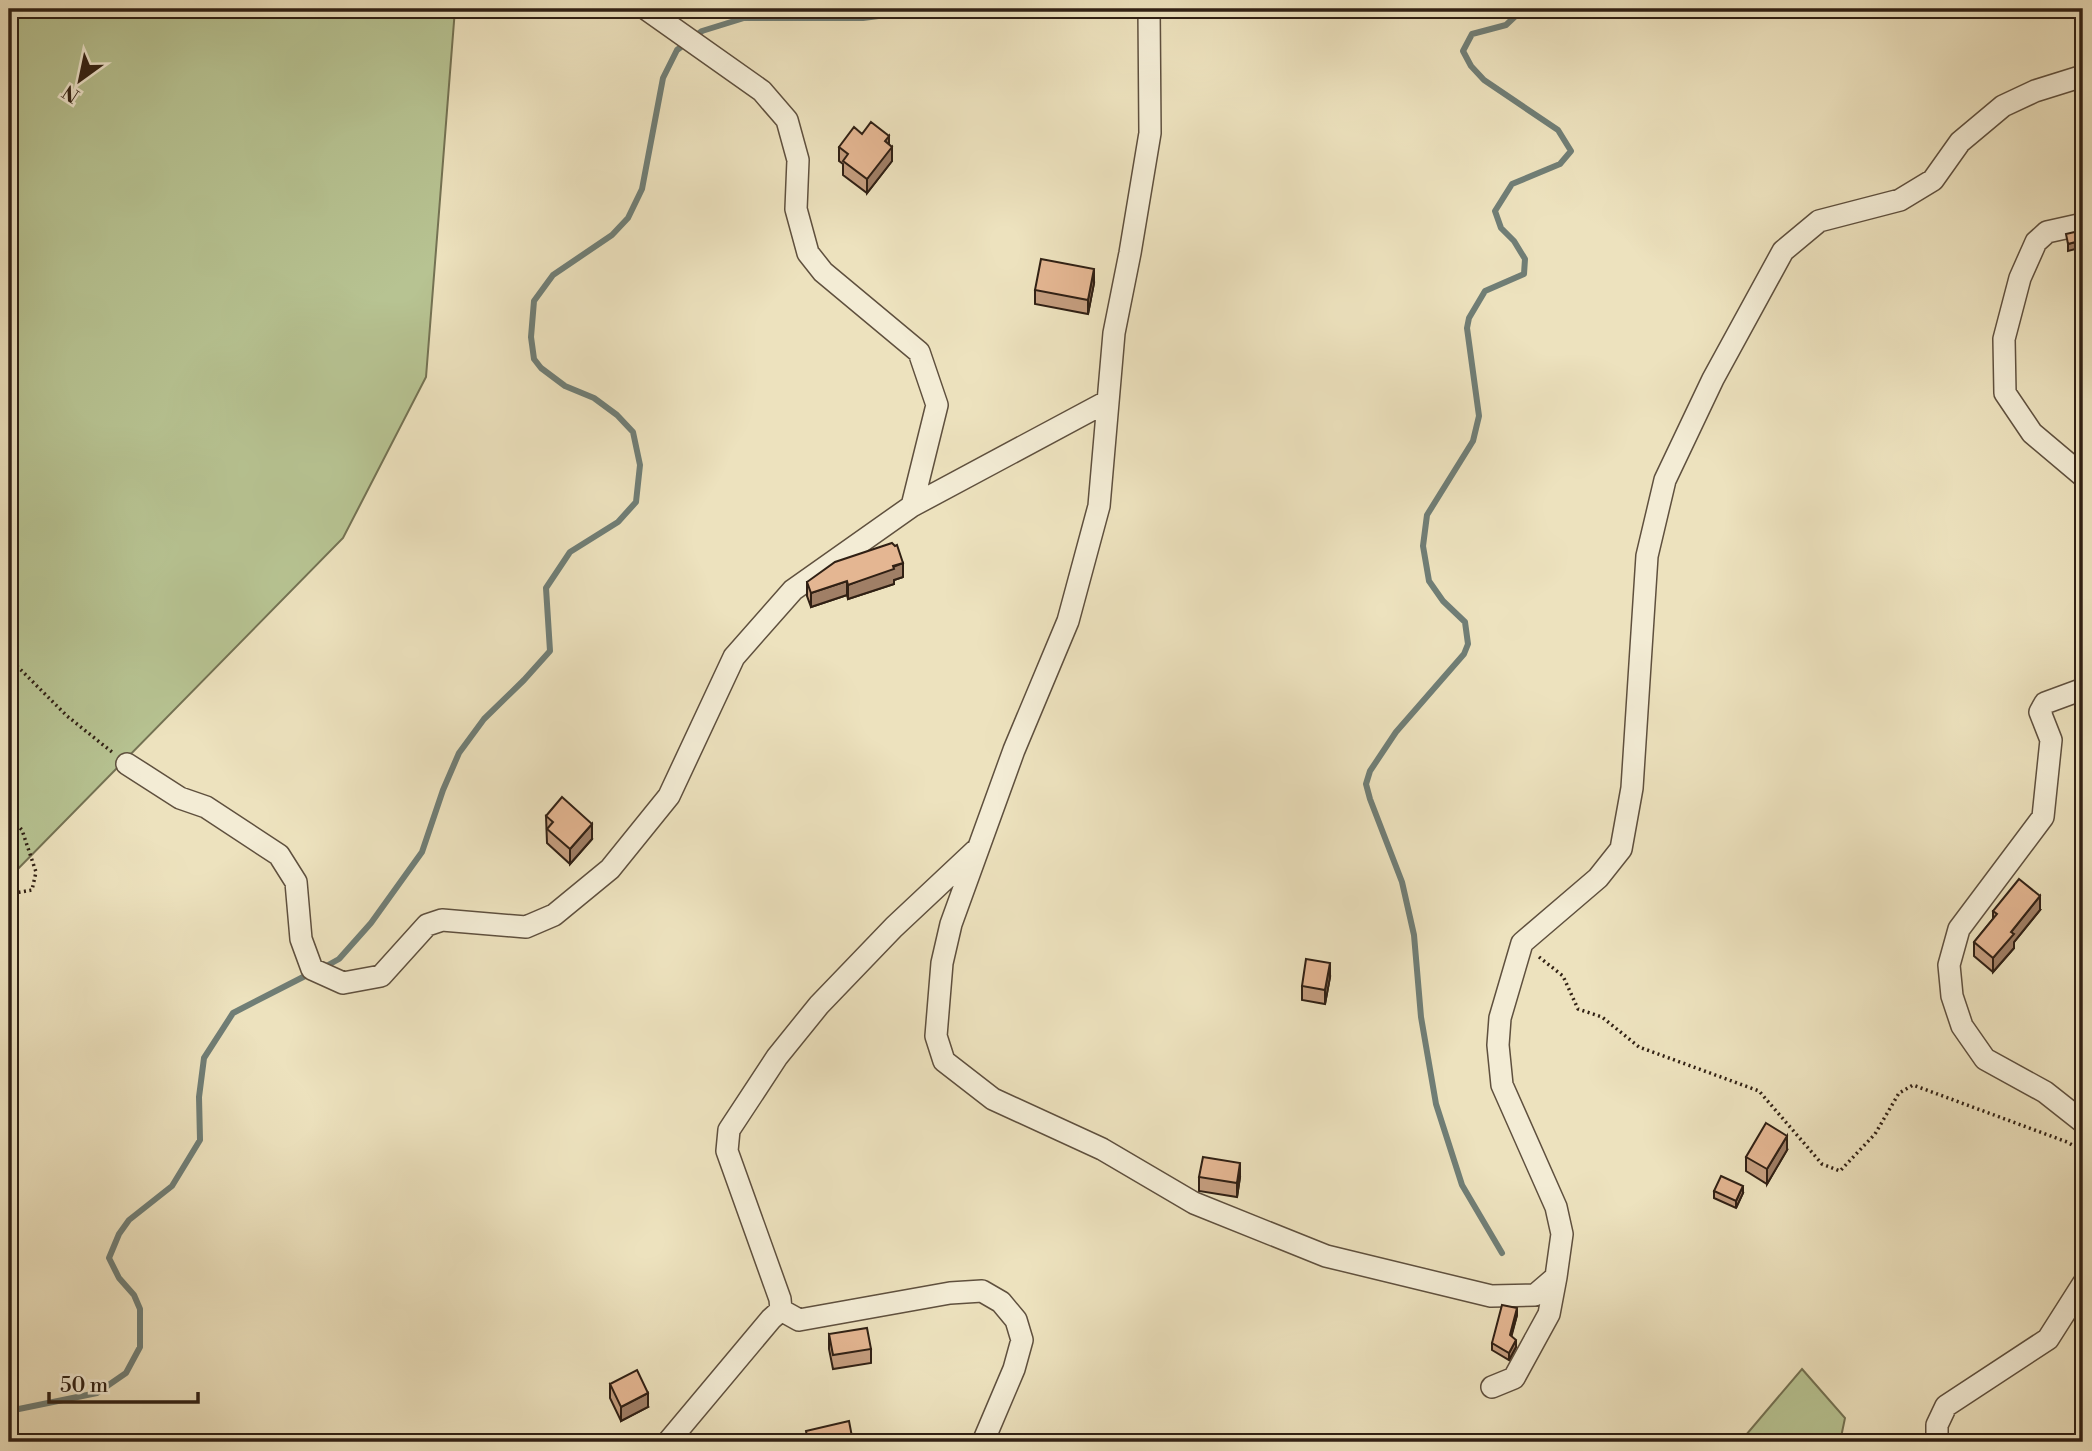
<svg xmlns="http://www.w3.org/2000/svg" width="2092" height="1451" font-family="'Libre Bodoni',serif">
  <rect width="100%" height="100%" fill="#ede2be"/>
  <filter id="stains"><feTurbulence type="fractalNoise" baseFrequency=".00286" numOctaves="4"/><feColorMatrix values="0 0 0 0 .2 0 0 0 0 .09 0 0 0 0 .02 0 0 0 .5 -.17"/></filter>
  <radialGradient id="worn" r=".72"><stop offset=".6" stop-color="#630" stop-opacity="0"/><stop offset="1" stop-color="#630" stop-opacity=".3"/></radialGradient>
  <path fill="#b7c392" stroke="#747253" stroke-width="2" d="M9,9H455L426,377L343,538L9,878Z
    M1802,1369L1845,1418L1840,1442H1740Z"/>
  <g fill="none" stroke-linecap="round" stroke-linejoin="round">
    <path stroke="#707e76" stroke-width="6" d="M321,969L339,959L371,923L422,852L443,790L459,753L484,719L524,680L550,651L546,588L570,552L618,522L636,502L640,465L633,432L617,415L594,398L565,386L541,368L534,359L531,337L534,301L553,275L612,235L628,218L642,189L663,78L677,50L702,31L744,18H863L886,15L893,9
      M1502,1253L1462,1185L1436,1104L1421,1017L1414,935L1402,882L1370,799L1366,784L1370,771L1396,732L1464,654L1468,644L1465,622L1443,601L1429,581L1423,546L1427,515L1473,441L1479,416L1467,328L1469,318L1485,291L1524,274L1525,259L1514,241L1501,228L1495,211L1512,184L1560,164L1571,151L1558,130L1484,80L1471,66L1463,51L1472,34L1506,25L1523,9
      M9,1411L97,1393L126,1373L140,1347V1309L134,1295L119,1278L109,1258L119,1234L129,1220L172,1186L200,1140L199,1097L204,1058L233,1013L311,973"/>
    <g stroke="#5f503e" stroke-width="24">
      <path id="minor" d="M646,9L762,91L787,120L798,160L796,209L808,253L823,272L919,352L937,405L912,506
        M1149,9L1150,133L1130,253L1114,333L1099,506L1068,621L1014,750L951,924L942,963L936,1036L944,1061L993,1099L1102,1149L1194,1203L1326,1256L1491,1296L1535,1295L1556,1277L1562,1234L1556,1207L1502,1085L1498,1045L1500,1018L1522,943L1598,878L1621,849L1632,788L1647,556L1665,480L1713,379L1783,251L1819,221L1900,200L1933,180L1960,142L2003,106L2035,91L2083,76
        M2083,224L2047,232L2036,242L2020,278L2004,339L2005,393L2032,433L2083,476
        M2083,689L2045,703L2040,712L2051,740L2043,817L1959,929L1949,965L1952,996L1962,1026L1985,1059L2045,1092L2083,1122
        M127,764L180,798L206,807L279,855L296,882L301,939L312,969L343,983L381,976L427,925L442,920L526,927L554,915L610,869L669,796L734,657L793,590L912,506L1108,401
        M781,1310L780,1299L727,1151L729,1130L777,1057L819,1005L894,927L975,851
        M781,1310L799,1320L950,1293L982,1291L1001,1302L1016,1320L1022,1340L1014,1369L983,1442
        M1492,1387L1514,1378L1549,1314L1556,1277
        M668,1442L771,1319L781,1310
        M1937,1442V1425L1946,1406L2048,1339L2083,1284"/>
    </g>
    <path stroke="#302014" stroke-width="3.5" stroke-dasharray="2 3.5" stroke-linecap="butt" d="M9,658L67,716L112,752
      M9,816L22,830L36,872L32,890L9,894
      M1539,957L1563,976L1578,1009L1602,1017L1639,1047L1759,1091L1822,1164L1840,1171L1875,1134L1899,1093L1913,1085L2067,1142L2083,1151"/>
    <use href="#minor" stroke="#f3ecd5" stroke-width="21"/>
  </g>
  <path fill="#c49d7e" stroke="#302014" stroke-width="2" d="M862,134L889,144L892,161L867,193L843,175V164L839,161V147Z
    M1094,283L1088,314L1035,304V290Z
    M903,577L894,580V584L848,599L847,595L811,607L807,596V582Z
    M546,816L592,839L570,864L547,843Z
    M2040,910L2014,942V948L1993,972L1974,956V942L1993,919V911Z
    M1330,977L1325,1004L1302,1000V986Z
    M1787,1150L1767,1184L1746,1171V1157Z
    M1199,1177H1240L1237,1197L1199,1191Z
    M1714,1191L1743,1193L1736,1208L1714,1198Z
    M1517,1315L1511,1336L1516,1347L1509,1360L1492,1350V1343Z
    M829,1334L871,1349V1363L833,1369L829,1349Z
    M610,1384L648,1407L621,1421L610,1398Z"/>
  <path fill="#a07f66" stroke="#302014" stroke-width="2" d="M889,136V150L892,147V161L867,193V179L885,141Z
    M2083,240V247L2068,251V244Z
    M1094,269V283L1088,314V300Z
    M903,563V577L894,580V584L848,599V585Z
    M847,581V595L811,607V593Z
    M592,824V839L570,864V849Z
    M2040,896V910L2014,942V948L1993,972V958L2011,932Z
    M1330,963V977L1325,1004V990Z
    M1787,1136V1150L1767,1184V1169Z
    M1240,1163V1177L1237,1197V1183Z
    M1743,1186V1193L1736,1208V1201Z
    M1517,1308V1315L1510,1342V1335Z
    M1516,1340V1347L1509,1360V1353Z
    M648,1393V1407L621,1421V1407Z"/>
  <path fill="#e4b692" stroke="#302014" stroke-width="2" d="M871,122L889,136L885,141L892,147L867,179L843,161L848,154L839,147L854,127L862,134Z
    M2083,230V240L2068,244L2066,234Z
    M1041,259L1094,269L1088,300L1035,290Z
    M892,543L895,546L897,545L903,563L893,566L894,569L848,585L847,581L811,593L807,582L835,562Z
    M562,797L592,824L570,849L547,829L553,822L546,816Z
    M2019,879L2040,896L2011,932L2014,934L1993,958L1974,942L1997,914L1993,911Z
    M1306,959L1330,963L1325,990L1302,986Z
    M1766,1123L1787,1136L1767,1169L1746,1157Z
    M1203,1157L1240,1163L1237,1183L1199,1177Z
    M1721,1176L1743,1186L1736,1201L1714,1191Z
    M1502,1305L1517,1308L1510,1335L1516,1340L1509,1353L1492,1343Z
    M867,1328L871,1349L833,1355L829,1334Z
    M637,1370L648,1393L621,1407L610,1384Z
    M849,1421L853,1442H808L806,1431Z"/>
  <rect width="2092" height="1451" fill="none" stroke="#ede2be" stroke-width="35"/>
  <rect x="10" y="10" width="2071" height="1430" fill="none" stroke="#302014" stroke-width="3.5"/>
  <rect x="18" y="18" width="2057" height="1416" fill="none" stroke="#302014" stroke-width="2"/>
  <g transform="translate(80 80) rotate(213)" stroke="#f3ecd5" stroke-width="5" paint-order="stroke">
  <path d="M0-5L12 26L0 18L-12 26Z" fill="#302014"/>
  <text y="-10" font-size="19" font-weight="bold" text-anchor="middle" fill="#302014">N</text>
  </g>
  <path d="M49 1392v10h149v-10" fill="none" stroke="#302014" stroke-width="3.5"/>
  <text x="60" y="1392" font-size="21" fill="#302014" stroke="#f3ecd5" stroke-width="5" paint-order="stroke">50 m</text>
  <rect width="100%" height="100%" filter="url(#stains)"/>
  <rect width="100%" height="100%" fill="url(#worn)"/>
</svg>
